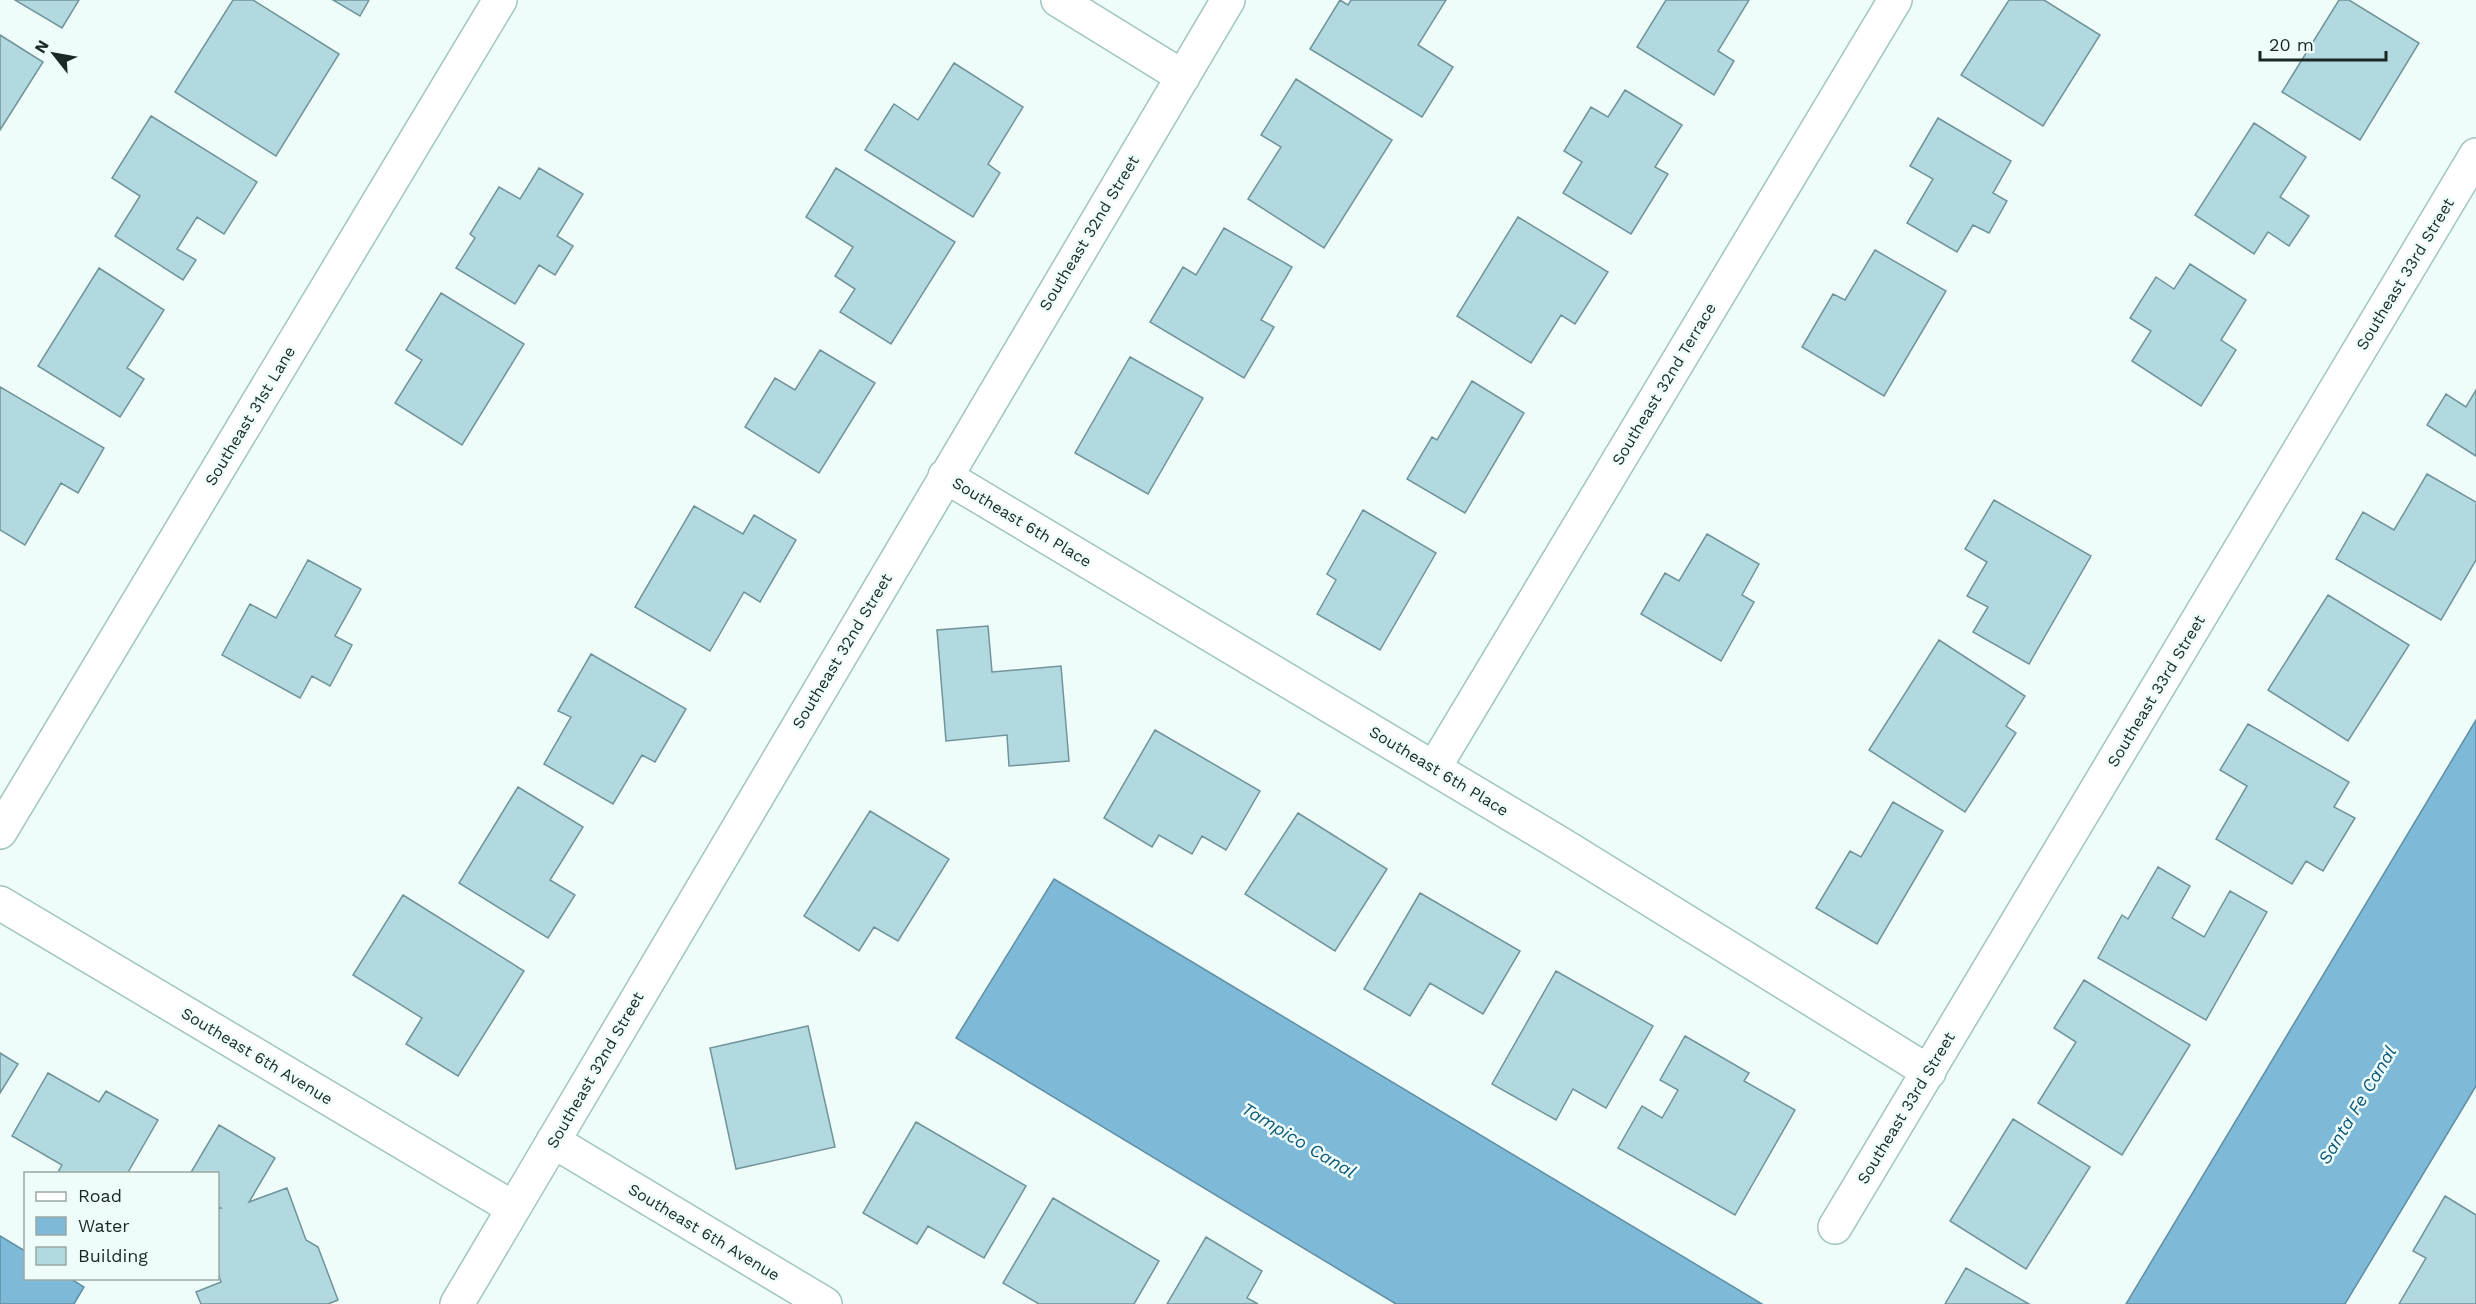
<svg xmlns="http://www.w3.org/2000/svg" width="2476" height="1304" font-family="'Work Sans',sans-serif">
  <rect width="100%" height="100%" fill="#eefdfa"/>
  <path fill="#7eb9d8" stroke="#608ea3" stroke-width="1.5" d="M2476,720V1086L2345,1304H2126Z
    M1054,879L1762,1304H1396L956,1038Z
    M0,1236L25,1251L26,1278L71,1279L84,1287L74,1304H0Z"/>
  <path fill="#b2d9df" stroke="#70949a" stroke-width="1.5" d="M15,0H79L62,28Z
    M233,0H253L339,54L276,156L175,92Z
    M333,0H369L360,16Z
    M1340,0L1348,5L1351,0H1446L1418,45L1453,67L1422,117L1310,49Z
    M1666,0H1749L1718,51L1734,61L1714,95L1637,47Z
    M2009,0H2044L2100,35L2043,126L1961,75Z
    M2339,0H2349L2419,43L2360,140L2282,92Z
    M0,35L43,62L0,130Z
    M954,63L1023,107L988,164L1000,173L973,217L865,150L894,104L918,120Z
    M1296,79L1392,140L1324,248L1248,199L1281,147L1261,135Z
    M1625,90L1682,125L1655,167L1668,174L1631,234L1563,193L1582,162L1564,151L1591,107L1608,117Z
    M151,116L257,182L224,234L197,217L177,249L196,260L183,280L115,236L140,196L112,178Z
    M1938,118L2011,161L1993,193L2007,201L1989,233L1973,225L1957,252L1907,223L1933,179L1910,166Z
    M2254,123L2306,157L2280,197L2309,216L2289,246L2268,232L2254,254L2195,215Z
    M539,168L583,194L557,236L573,246L555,275L539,265L515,304L456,268L475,238L470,234L499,187L520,199Z
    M836,168L955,242L891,344L840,312L855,289L835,276L853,247L806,217Z
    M1518,217L1608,272L1575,324L1561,315L1531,363L1457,316Z
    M1224,228L1292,267L1261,320L1274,327L1244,378L1150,322L1183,267L1196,275Z
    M1875,250L1946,291L1884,396L1802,347L1833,294L1845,300Z
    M2190,264L2246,300L2221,340L2236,350L2201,406L2132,361L2151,331L2130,318L2156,277L2174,289Z
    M99,268L164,310L127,368L144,379L120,417L38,366Z
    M441,293L524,344L462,445L395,403L422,360L406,350Z
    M820,350L875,383L819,473L745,427L775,378L795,390Z
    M1130,357L1203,398L1148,494L1075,453Z
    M1472,381L1524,413L1465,513L1407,479L1432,437L1437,440Z
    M0,387L104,448L78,493L61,483L25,545L0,530Z
    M2476,390V456L2427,425L2446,394L2466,407Z
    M2427,474L2476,502V560L2441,620L2336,559L2363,512L2394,530Z
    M1994,500L2091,556L2029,664L1973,632L1988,607L1967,596L1987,562L1965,549Z
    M694,506L743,534L754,515L796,540L760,602L744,592L710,651L635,607Z
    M1363,510L1436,553L1380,650L1317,614L1336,580L1327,574Z
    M1707,534L1759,564L1742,595L1754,602L1721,661L1641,614L1665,573L1679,581Z
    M308,560L361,589L335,636L352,645L330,686L312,676L300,698L222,655L250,604L276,618Z
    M2328,595L2409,645L2348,741L2268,690Z
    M988,626L992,672L1061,666L1069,761L1009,766L1007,735L946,741L937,630Z
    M1939,640L2025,696L2006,726L2016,733L1965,812L1869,750Z
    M591,654L686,709L655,762L642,755L613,804L544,764L571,717L558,711Z
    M2248,724L2349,782L2334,807L2355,818L2323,871L2306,861L2292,884L2216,839L2247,786L2220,770Z
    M1155,730L1260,791L1226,850L1202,836L1192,854L1159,835L1152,847L1104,818Z
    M518,787L583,827L550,880L575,895L548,938L459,883Z
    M1893,802L1943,831L1877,944L1816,908L1850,851L1861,857Z
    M870,811L949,859L898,941L874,927L859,951L804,916Z
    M1298,813L1387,869L1335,951L1245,894Z
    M2158,867L2190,886L2172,918L2204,937L2230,891L2267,912L2206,1020L2098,958L2122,915L2128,919Z
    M1420,893L1520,951L1483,1014L1430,983L1410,1016L1364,989Z
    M403,895L524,971L458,1076L406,1044L422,1018L353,975Z
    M1556,971L1653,1026L1606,1108L1573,1089L1556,1120L1492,1084Z
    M2084,980L2190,1045L2122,1155L2038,1103L2076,1042L2054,1028Z
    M808,1026L835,1147L736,1169L710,1048Z
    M1685,1036L1749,1073L1744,1081L1795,1110L1735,1215L1618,1148L1642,1106L1662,1118L1678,1090L1660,1080Z
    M0,1053L18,1064L0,1093Z
    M48,1073L99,1102L106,1091L158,1120L127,1174H57L62,1165L12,1136Z
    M2013,1119L2090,1167L2026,1269L1950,1221Z
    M916,1122L1026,1186L984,1258L928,1226L917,1244L863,1213Z
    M219,1125L275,1158L249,1202L287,1188L306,1240L318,1247L338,1300L328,1304H201L196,1292L221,1282L218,1273V1209L221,1208L218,1206V1174H190Z
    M2445,1196L2476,1215V1304H2399L2426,1258L2413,1251Z
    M1053,1198L1159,1261L1134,1304H1039L1003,1283Z
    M1206,1237L1262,1271L1247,1298L1258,1304H1167Z
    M1966,1268L2029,1304H1945Z"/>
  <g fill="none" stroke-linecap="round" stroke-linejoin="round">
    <g stroke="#a0c5be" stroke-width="36">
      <path id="minor" d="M1058,0L1183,77
        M945,476L1564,846L1929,1072
        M1434,768L1895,0
        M0,832L500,0
        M0,903L513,1208
        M553,1141L825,1304
        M1835,1227L2476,155
        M457,1304L1228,0"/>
    </g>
    <use href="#minor" stroke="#fff" stroke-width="33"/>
  </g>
  <g text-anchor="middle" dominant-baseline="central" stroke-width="5" stroke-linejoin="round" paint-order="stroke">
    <g font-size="16" fill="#1a2926" stroke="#eefdfa">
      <text transform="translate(1089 233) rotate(-59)">Southeast 32nd Street</text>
      <text transform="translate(2405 274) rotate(-59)">Southeast 33rd Street</text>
      <text transform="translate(1664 384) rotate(-59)">Southeast 32nd Terrace</text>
      <text transform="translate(250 416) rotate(-59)">Southeast 31st Lane</text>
      <text transform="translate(1022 522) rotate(31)">Southeast 6th Place</text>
      <text transform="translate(842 651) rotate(-59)">Southeast 32nd Street</text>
      <text transform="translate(2156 691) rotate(-59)">Southeast 33rd Street</text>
      <text transform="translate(1439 771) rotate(31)">Southeast 6th Place</text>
      <text transform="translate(257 1056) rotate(31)">Southeast 6th Avenue</text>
      <text transform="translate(595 1070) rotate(-60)">Southeast 32nd Street</text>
      <text transform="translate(1906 1108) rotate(-59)">Southeast 33rd Street</text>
      <text transform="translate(704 1232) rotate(31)">Southeast 6th Avenue</text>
    </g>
    <g font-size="18" font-style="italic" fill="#0c5978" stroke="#eefdfa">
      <text transform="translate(2357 1105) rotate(-59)">Santa Fe Canal</text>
      <text transform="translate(1299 1140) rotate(31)">Tampico Canal</text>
    </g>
  </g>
  <rect x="24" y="1172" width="195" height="108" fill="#eefdfa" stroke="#99a8a5" stroke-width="1.5"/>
  <rect x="36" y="1192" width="30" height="9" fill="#ffffff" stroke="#99a8a5" stroke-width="1.5"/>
  <text x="78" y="1202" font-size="18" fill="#1a2926">Road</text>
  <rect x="36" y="1217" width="30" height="18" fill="#7eb9d8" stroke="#99a8a5" stroke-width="1.5"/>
  <text x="78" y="1232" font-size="18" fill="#1a2926">Water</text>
  <rect x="36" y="1247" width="30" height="18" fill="#b2d9df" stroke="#99a8a5" stroke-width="1.5"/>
  <text x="78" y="1262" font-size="18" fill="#1a2926">Building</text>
  <g transform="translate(54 54) rotate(301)" stroke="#eefdfa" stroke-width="4.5" paint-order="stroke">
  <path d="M0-4.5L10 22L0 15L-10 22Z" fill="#1a2926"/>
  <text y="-9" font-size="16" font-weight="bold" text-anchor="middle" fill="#1a2926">N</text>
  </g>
  <path d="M2260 51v9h126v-9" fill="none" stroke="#1a2926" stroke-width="3"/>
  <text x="2269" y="51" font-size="18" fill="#1a2926" stroke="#eefdfa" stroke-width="4.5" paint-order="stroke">20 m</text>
</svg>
